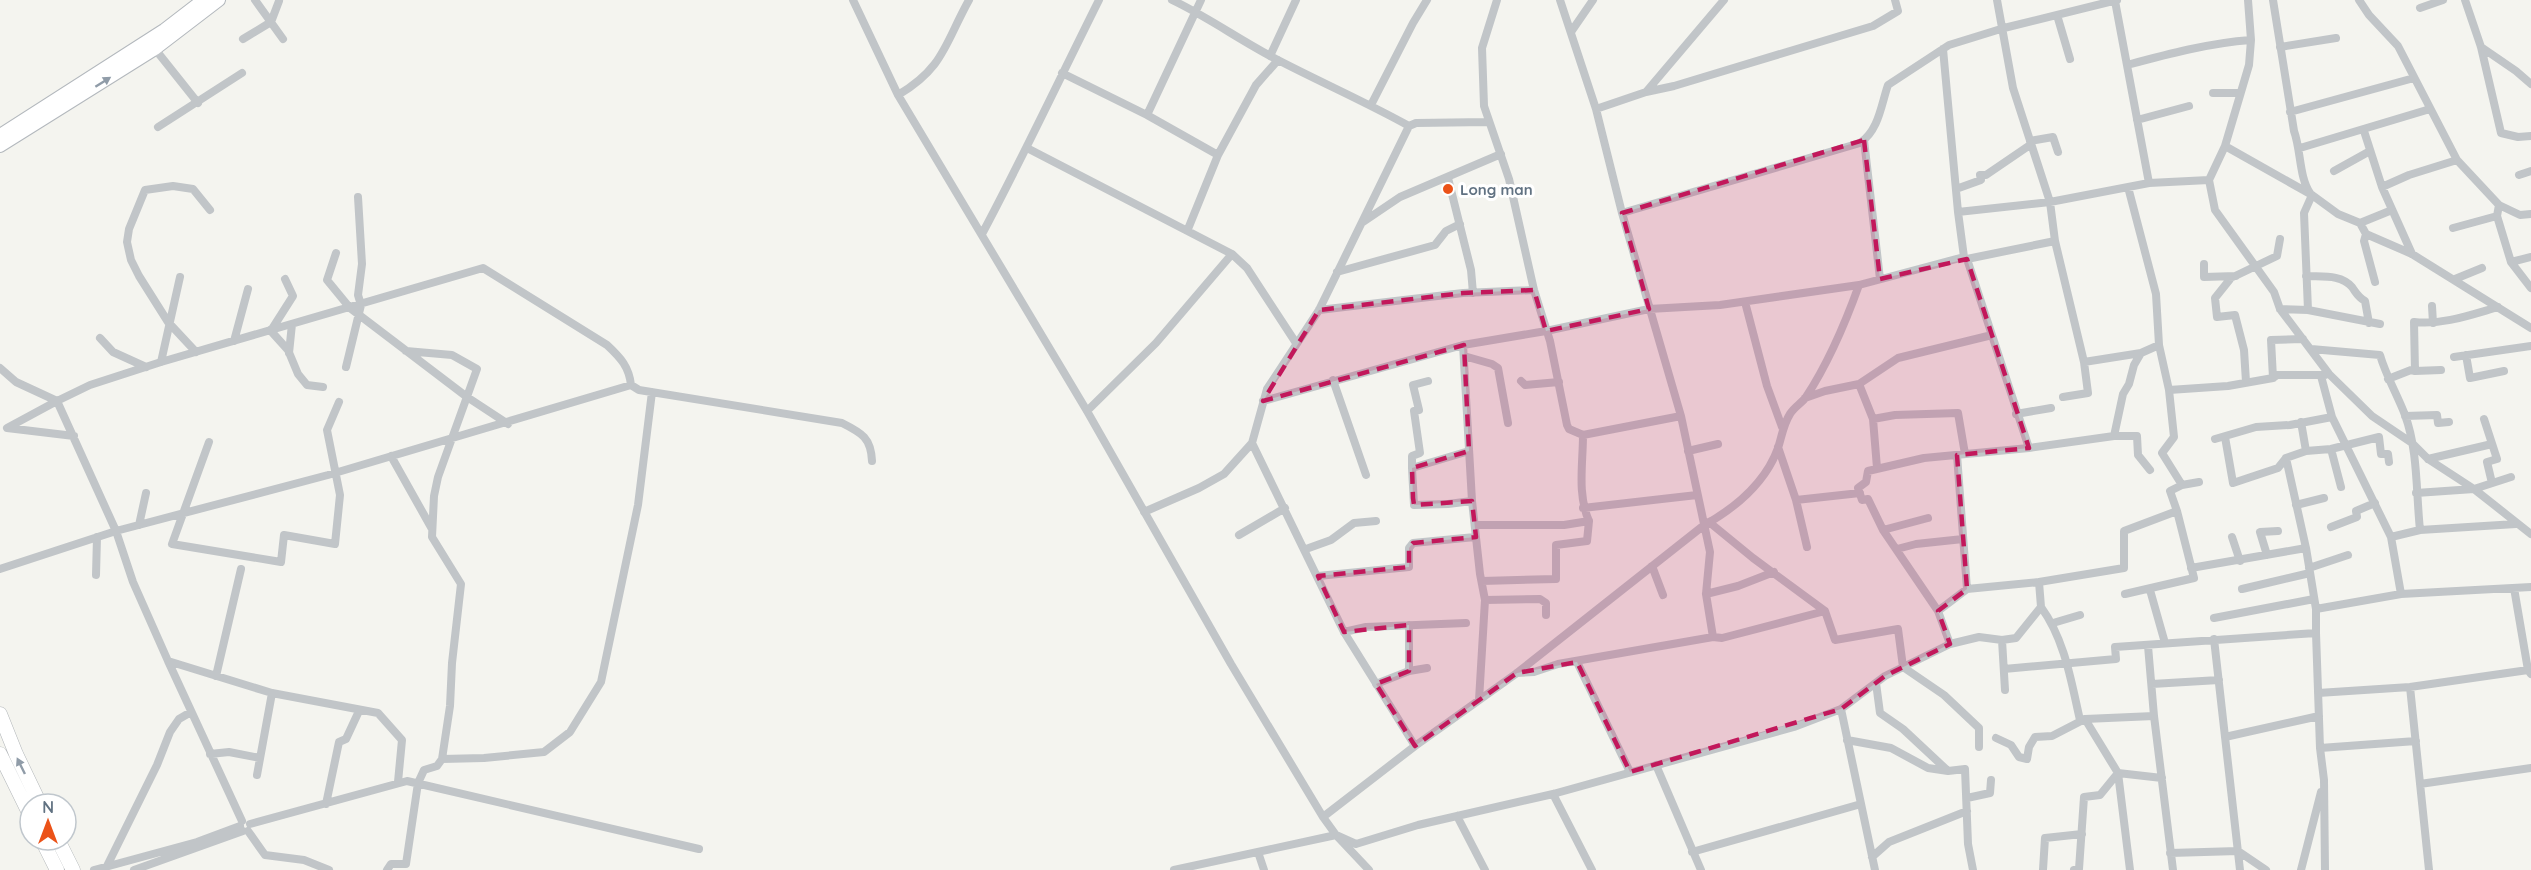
<svg xmlns="http://www.w3.org/2000/svg" width="2531" height="870" font-family="Quicksand,sans-serif">
  <rect width="100%" height="100%" fill="#f4f4ef"/>
  <g fill="none" stroke-linecap="round" stroke-linejoin="round">
    <g stroke="#b3b8bd" stroke-width="14">
      <path id="secondary" d="M0,135L164,30L203,0
        M0,146L155,49L219,0"/>
    </g>
    <g stroke="#b3b7ba" stroke-width="15">
      <path id="trunk" d="M0,714L16,754L40,804
        M0,754L30,815
        M42,840L57,870
        M58,840L73,870"/>
    </g>
    <path stroke="#c1c5c8" stroke-width="8" d="M255,0L283,39
      M853,0L898,95L1087,411L1231,664L1323,817L1336,835L1369,870
      M1172,0C1208,17 1241,41 1276,59C1320,82 1366,102 1409,126L1416,123L1487,122
      M1497,0L1482,48L1484,106L1509,179L1534,290L1550,341L1567,425L1569,429L1583,435L1681,416
      M1997,0L2013,88L2050,202L2055,241L2084,362L2088,393L2063,397
      M2248,0L2251,40L2249,65L2225,146L2209,180L2215,210L2274,292L2280,309L2329,374L2372,416L2412,443L2428,459L2474,489L2531,534
      M2273,0L2294,131C2301,150 2299,177 2310,193
      M2359,0L2369,15L2398,46L2457,160L2499,205L2497,216L2511,262L2531,288
      M2465,0L2481,47L2501,133L2518,137L2531,136
      M2115,1L2149,183
      M2420,8L2443,0
      M2057,15L2070,59
      M1571,32L1593,0
      M243,39L271,22L279,1
      M2280,47L2336,38
      M2481,47L2516,71L2531,84
      M155,49L198,103
      M1943,49L1958,212L1964,257L1967,259L2029,448
      M1270,56L1296,0
      M2127,65C2168,54 2209,43 2251,40
      M1062,73L1147,115L1218,155
      M1646,92L1674,86L1873,26L1898,11L1895,0
      M2213,93H2240
      M898,95C944,68 945,43 969,0
      M1371,105L1413,23L1427,0
      M1596,109L1646,92L1724,0
      M2290,112L2414,78
      M1147,115L1201,0
      M2137,120L2189,106
      M158,127L242,73
      M2364,131L2382,187L2412,254
      M1864,140L1880,279
      M2030,141L2053,137L2058,152
      M2225,146L2312,195L2338,214L2360,223L2366,234L2412,254L2531,328
      M1027,148L1232,254L1247,268L1296,343
      M2300,148L2430,109
      M2334,171L2370,151
      M2519,175L2531,171
      M1448,178L1471,270L1473,293
      M2382,187L2409,175L2457,160
      M1956,189L1981,180L1980,175H1986L2030,145
      M2499,205L2520,215L2531,214
      M1958,212L2050,202L2149,183L2209,180
      M1622,213L1860,143C1879,130 1881,105 1888,85L1949,45L2004,28L2117,0
      M1363,222L1400,197L1501,154
      M2360,223L2392,210
      M2453,228L2497,216
      M1188,229L1218,155L1256,85L1278,60
      M982,234C1023,157 1060,78 1099,0
      M2366,234L2364,241L2375,282
      M336,253L327,280L350,308L467,397L508,424
      M1967,259L2055,241
      M2511,262L2531,257
      M2204,264V277L2236,276
      M1337,272L1435,245L1446,231L1460,224
      M2306,276C2322,277 2341,274 2352,287C2357,294 2358,297 2365,301L2369,323
      M2455,279L2482,268
      M1745,302L1767,386L1782,427
      M2432,306L2433,323
      M2280,309L2308,310L2380,324
      M1319,310L1463,293L1534,290
      M2308,310L2304,213L2312,195
      M272,329L293,296L285,279
      M270,330L288,350L298,374L307,385L323,387
      M100,338L113,352L146,367
      M234,341L248,289
      M1463,345L1472,501L1480,574L1485,600L1479,700
      M2311,349L2380,355C2386,376 2397,394 2405,415C2418,450 2416,492 2420,530
      M196,352L168,322L139,276L131,260L127,242L129,229L145,190L173,186L193,189L210,210
      M289,353L292,324
      M2466,355L2470,378L2504,371
      M1464,356L1492,364L1498,368L1508,423
      M2454,357L2531,346
      M161,362L180,277
      M2084,362L2141,353
      M346,367L361,305L358,295L362,264L358,197
      M0,368L16,382L57,401L7,428L74,436
      M2415,371L2441,370
      M2321,376L2332,417L2391,537L2401,594
      M2273,378L2271,340L2303,339
      M2388,379L2411,370L2415,371L2414,322C2443,325 2470,315 2498,307
      M1333,380L1366,475
      M1521,381L1525,385L1559,382
      M2246,382L2244,350L2235,315L2217,317L2215,298L2231,278L2277,256L2280,239
      M1859,384L1873,419L1877,468
      M2169,390L2228,386L2273,378L2277,375H2325
      M1805,398L1825,391L1859,384L1898,358L1992,335
      M1263,401L1463,345L1546,331L1649,309L1720,305L1859,285L1964,257
      M1087,411L1156,343L1232,254
      M2016,414L2051,408
      M2405,416L2437,415L2438,423L2449,422
      M1873,419L1895,415L1958,413L1965,454
      M2484,419L2497,459L2487,462L2492,483
      M2301,422L2306,451
      M2114,436L2123,394L2129,384L2134,365L2141,353L2159,345
      M2225,437L2233,483L2278,468L2286,458L2306,451L2331,449L2379,437L2381,454H2388L2389,462
      M2215,439L2256,427L2290,425L2332,417
      M209,442L172,544L281,562L284,535L335,544L340,495L327,430L339,402
      M1252,443L1344,632L1415,746
      M1778,447L1796,500L1807,547
      M2331,449L2341,487
      M1469,451L1412,468L1414,505L1448,504L1472,501
      M1688,451L1718,444
      M1957,455L1967,589
      M391,456L432,529
      M2286,458L2306,548
      M2428,459L2492,444
      M1412,468V456L1420,453L1414,411L1419,410L1413,385L1428,381
      M2182,485L2199,482
      M2416,493L2474,489L2511,477
      M1796,500L1860,493
      M2296,505L2324,498
      M1583,508L1697,495
      M1144,512L1199,488L1224,474L1252,443L1267,389L1319,310L1409,126
      M1709,522L1753,558L1825,611L1835,640L1898,629L1903,667L1944,695L1979,728V747
      M139,525L146,493
      M1475,525H1564L1589,521C1577,494 1583,464 1583,435
      M2331,527L2357,517L2356,511L2375,503
      M1883,530L1928,518
      M1239,535L1285,508
      M2232,537L2240,561
      M2391,537L2420,530L2516,524
      M1306,549L1331,540L1354,523L1376,521
      M1897,549L1916,544L1963,539
      M2267,555L2260,532L2278,531
      M1652,566L1663,595
      M2191,568L2306,548L2316,609L2401,594L2531,587
      M2309,568L2348,555
      M0,569L116,531L328,475L631,385L639,390L842,423C862,433 871,438 872,461
      M96,575L97,537
      M1318,576L1409,567V548L1413,543L1475,537
      M1482,581L1556,579V545L1587,541L1589,521
      M2514,588L2528,670L2531,674
      M2242,589L2310,573
      M2150,590L2165,643
      M1706,594L1738,586L1774,572
      M2125,594L2194,578L2177,511
      M1485,600L1540,599L1546,603V615
      M2041,607C2065,640 2071,681 2080,720L2085,719L2118,773L2130,870
      M1938,611L1883,530L1868,499L1862,500L1858,488L1866,482L1868,471L1924,458L2029,448L2114,436H2137L2138,455L2150,470
      M2214,618L2314,599
      M2053,623L2080,615
      M1344,632L1366,627L1466,623
      M2316,633L2320,748L2324,780L2325,870
      M1713,637L1722,638L1825,611
      M2214,639L2240,870
      M2002,640L2005,690
      M1950,644L1938,611L1967,589L2039,582
      M2148,646L2154,716L2173,870
      M168,661L242,821
      M1577,662L1630,772
      M2004,669L2116,659L2115,647L2316,633V609
      M1409,671L1427,668
      M1517,673L1534,672L1558,664L1713,637L1706,594L1710,552L1681,416L1622,213L1596,109L1560,0
      M216,676L241,569
      M1876,683L1880,713L1903,729L1948,771L1965,769L1968,844L1973,870
      M1376,684L1409,671V625
      M2152,684L2219,680
      M2410,687L2429,870
      M2318,693L2410,687L2528,670
      M1841,709L1875,870
      M2085,719L2154,716
      M2225,737L2319,716
      M1996,738L2011,745L2019,757L2027,759L2029,747L2035,737L2052,736L2083,720
      M1847,740L1891,748L1928,768L1948,771
      M2320,748L2416,741
      M210,754L229,752L260,758
      M442,759L484,758L544,752L570,732L601,682L638,505L652,392
      M1656,765L1701,870
      M257,775L272,693
      M398,782L402,740L378,713L272,693L168,661L133,582L116,531L57,401L90,385L161,362L483,268L607,345C621,358 629,367 631,385
      M2420,784L2531,768
      M1553,794L1592,870
      M1967,798L1990,793L1991,780
      M326,804L339,742L346,739L359,711
      M1457,816L1485,870
      M1323,817L1415,746L1517,673L1703,526C1735,508 1765,484 1778,448C1782,436 1783,425 1790,414C1794,407 1802,403 1806,397C1829,362 1845,324 1859,285
      M250,824L407,781L699,849
      M248,831L265,855L304,860L329,870
      M1258,852L1264,870
      M1692,852L1861,804
      M2170,853L2238,851L2266,870
      M1872,857L1889,842L1967,811
      M107,866L157,765L170,732L179,719L191,712
      M94,870L197,842L240,826
      M134,870L243,831
      M387,870L391,864H406L418,783L424,770L437,766L442,759L450,706L452,663L461,584L432,537L434,496L438,477L477,369L452,355L406,351
      M1174,870L1336,835L1356,844L1418,825L1553,794L1794,727L1841,709L1885,676L1950,644L1979,637L2002,640L2016,638L2041,607L2039,582L2124,568V531L2177,511L2170,491L2182,485L2162,453L2174,437L2169,390L2159,345L2156,294L2128,187
      M2043,870L2045,838L2082,834
      M2074,870L2079,869L2084,797L2100,795L2118,773L2162,778
      M2301,870L2321,792"/>
    <use href="#secondary" stroke="#fff" stroke-width="12"/>
    <use href="#trunk" stroke="#fff" stroke-width="14"/>
  </g>
  <defs><path id="oneway-solid" d="M-6-.8H1V-3.2L6.5 0L1 3.2V.8H-6Z" transform="scale(1.5)"/></defs>
  <g fill="#909ca8">
    <use href="#oneway-solid" transform="translate(103 82) rotate(-32)"/>
    <use href="#oneway-solid" transform="translate(21 766) rotate(-116)"/>
  </g>
  <path fill="#c2185b" fill-opacity="0.2" stroke="#c2185b" stroke-width="4.5" stroke-dasharray="12 8" stroke-linejoin="round" d="M1864,140L1880,279L1967,259L2029,448L1957,455L1967,589L1938,611L1950,644L1885,676L1841,709L1630,772L1577,662L1517,673L1415,746L1376,684L1409,671V625L1344,632L1318,576L1409,567V548L1413,543L1476,537L1472,501L1414,505L1413,498L1412,468L1469,451L1464,345L1263,401L1319,310L1463,293L1534,290L1546,331L1649,309L1622,213Z"/>
  <circle fill="#eb5218" stroke="#fff" stroke-width="2" cx="1448" cy="189" r="6"/>
  <g text-anchor="middle" dominant-baseline="central" stroke-width="6" stroke-linejoin="round" paint-order="stroke">
    <g font-size="15" font-weight="bold" fill="#617282" stroke="#fff" text-anchor="start">
      <text x="1460" y="189">Long man</text>
    </g>
  </g>
  <g transform="translate(48 822)"><circle r="28" fill="#ffffff" stroke="#c0c7cd" stroke-width="1.5"/>
  <path d="M0-4.5L10 22L0 15L-10 22Z" fill="#eb5218"/>
  <text y="-9" font-size="16" font-weight="bold" text-anchor="middle" fill="#617282">N</text>
  </g>
</svg>
